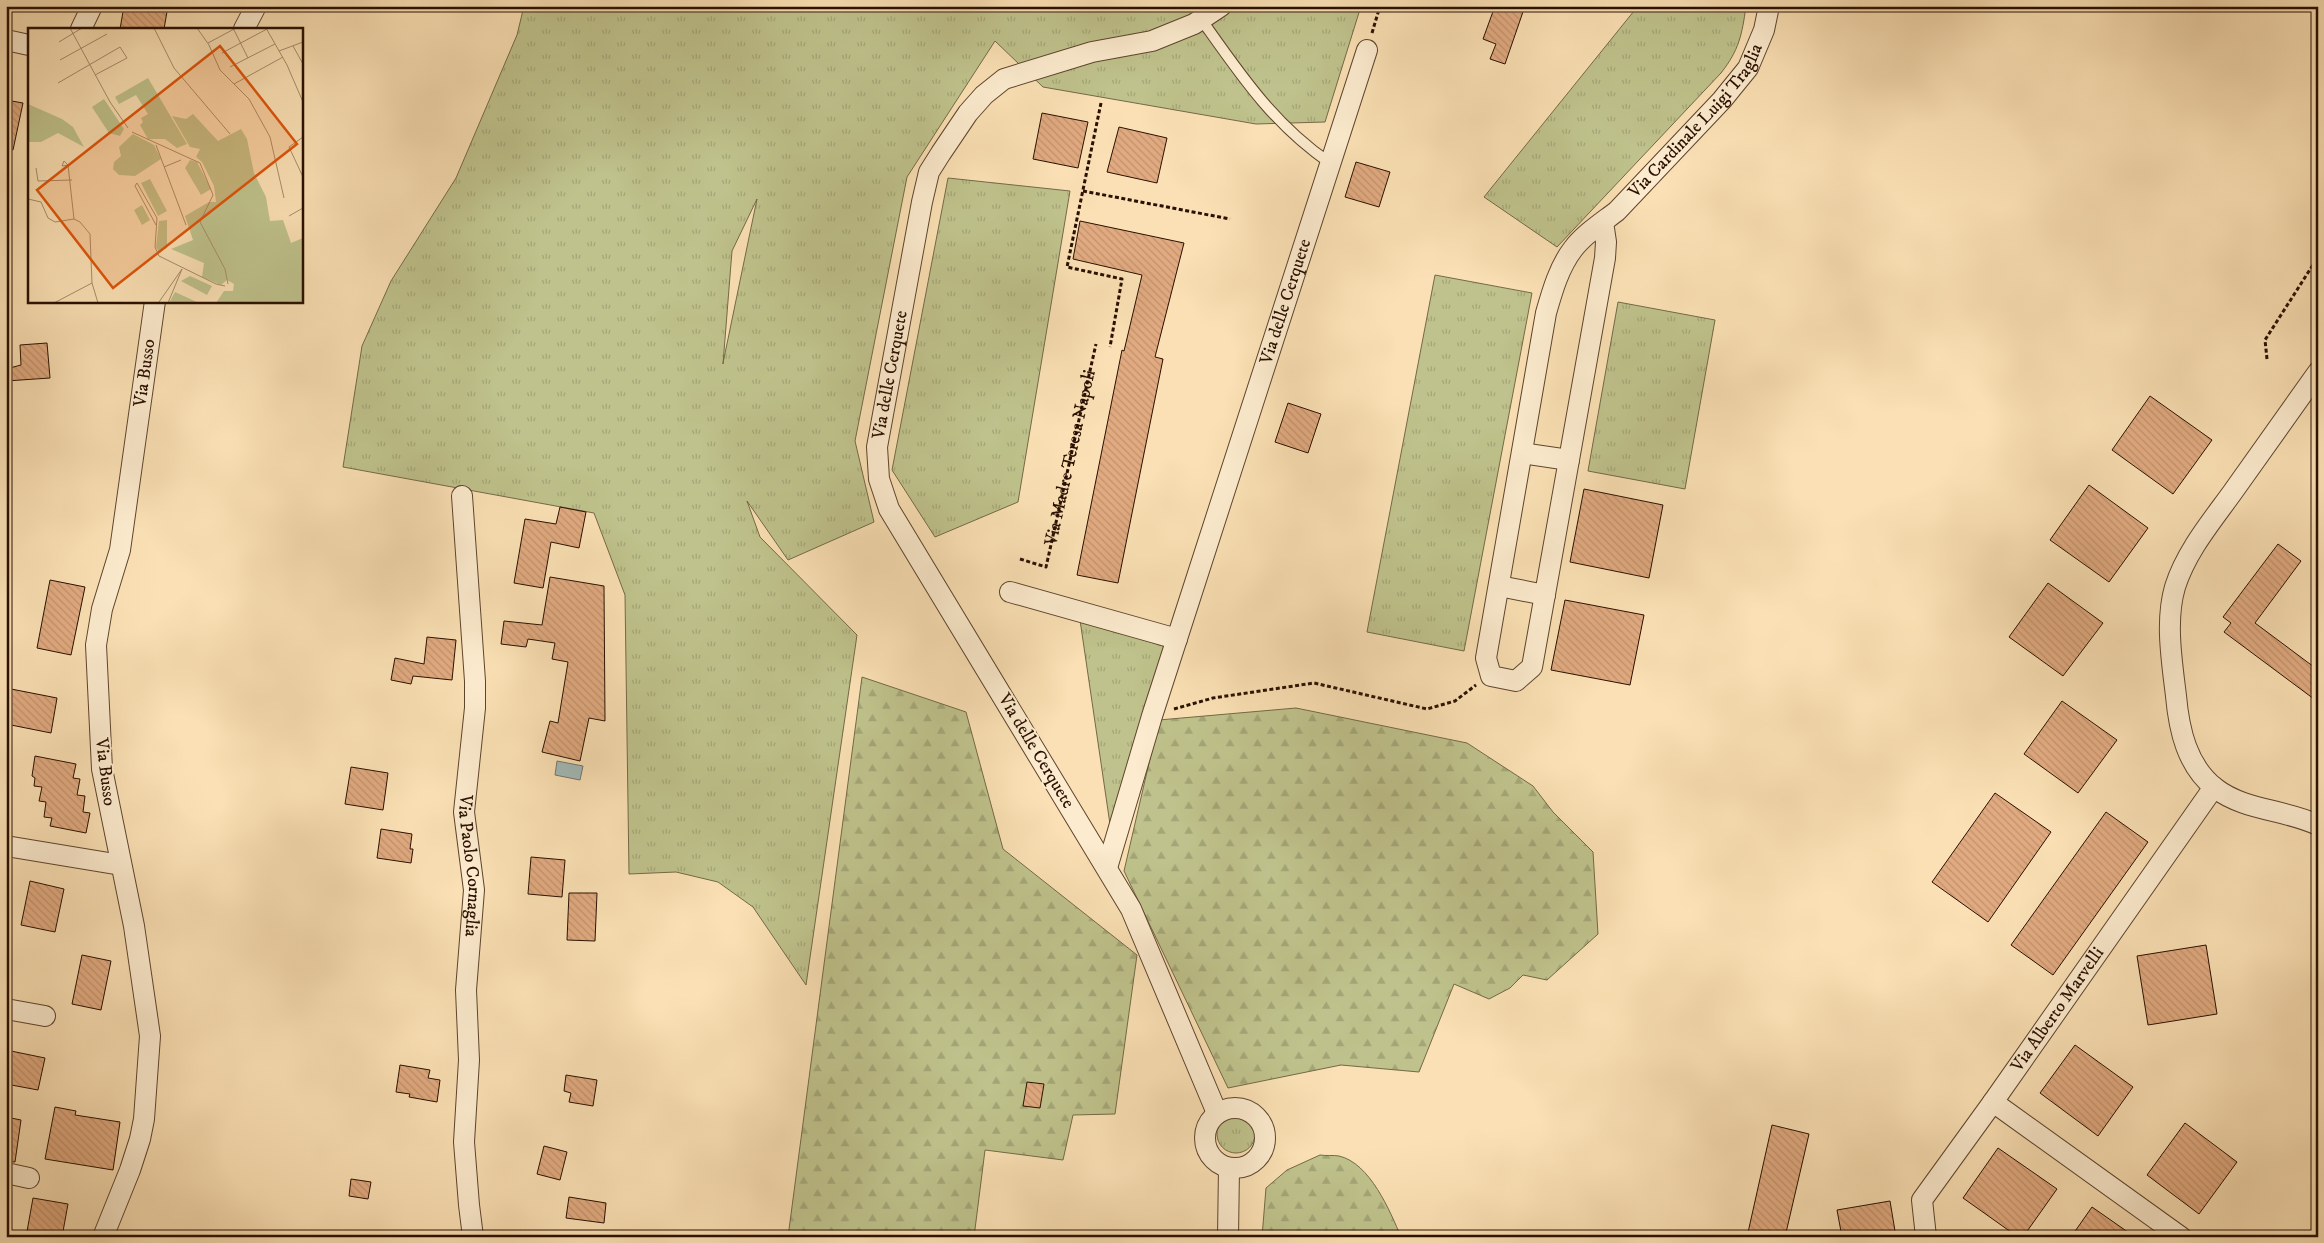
<svg xmlns="http://www.w3.org/2000/svg" width="2324" height="1243" font-family="'IM FELL DW Pica',serif">
  <defs>
    <pattern id="grass-tufts" width="24" height="20" patternUnits="userSpaceOnUse" patternTransform="scale(1.25)"><rect width="24" height="20" fill="#bfc28c"/><path d="M3 7l-1-3M5 7V3M7 7l1-3M15 17l-1-3M17 17v-4M19 17l1-3" fill="none" stroke="#a4a677"/></pattern>
    <pattern id="forest-firs" width="22" height="20" patternUnits="userSpaceOnUse" patternTransform="scale(1.25)"><rect width="22" height="20" fill="#bfc28c"/><path d="M5 1l3.5 6h-7zM16 11l3.5 6h-7z" fill="#a4a677"/></pattern>
    <pattern id="building-back-hatch" width="6" height="6" patternUnits="userSpaceOnUse" patternTransform="scale(1.25)"><rect width="6" height="6" fill="#e1aa80"/><path d="M-1 5l2 2M0 0l6 6M5-1l2 2" fill="none" stroke="#c1916d"/></pattern>
  </defs>
  <rect width="100%" height="100%" fill="#fae0b4"/>
  <filter id="stains"><feTurbulence type="fractalNoise" baseFrequency=".004" numOctaves="4"/><feColorMatrix values="0 0 0 0 .2 0 0 0 0 .09 0 0 0 0 .02 0 0 0 .5 -.17"/></filter>
  <radialGradient id="worn" r=".72"><stop offset=".6" stop-color="#630" stop-opacity="0"/><stop offset="1" stop-color="#630" stop-opacity=".3"/></radialGradient>
  <path fill="url(#grass-tufts)" stroke="#746946" fill-rule="evenodd" d="M524,6H1361L1325,122L1256,124L1043,87L995,41L907,177L855,441L874,522L788,560L747,501L760,537L857,635L806,985L753,907L718,882L676,872L629,874L625,595L594,513L343,467L362,346L391,281L456,178L517,35ZM757,199L723,363V364L732,251Z
    M1638,6H1746C1742,35 1739,50 1721,73L1557,247L1484,197Z
    M948,178L1070,191L1018,502L935,537L892,470Z
    M1435,275L1532,293L1464,651L1367,632Z
    M1618,302L1715,320L1685,489L1588,471Z
    M1080,620L1166,647L1111,831Z
    M1217 1134a19 19 0 1 1 38 0a19 19 0 1 1-38 0Z"/>
  <path fill="url(#forest-firs)" stroke="#746946" d="M862,677L966,712L1003,849L1137,955L1115,1114L1073,1115L1063,1160L985,1150L974,1237H788Z
    M1296,708L1467,743L1533,786L1553,812L1593,852L1598,934L1547,980L1523,975L1510,988L1489,999L1454,984L1419,1072L1341,1065L1228,1088L1124,871L1159,720Z
    M1320,1155C1326,1156 1333,1155 1339,1156C1370,1163 1390,1211 1401,1237H1262L1266,1188L1287,1170Z"/>
  <path fill="#a2bab8" stroke="#72766e" d="M557,761L583,766L580,780L555,775Z"/>
  <path fill="url(#building-back-hatch)" stroke="#2a1000" d="M124,6H168L164,29H120Z
    M1495,6H1525L1505,64L1490,59L1496,44L1483,39Z
    M6,100L23,103L13,150H6Z
    M1042,113L1088,122L1078,168L1033,159Z
    M1119,127L1167,138L1157,183L1107,172Z
    M1356,162L1390,172L1379,207L1345,197Z
    M1080,221L1184,243L1155,357L1163,359L1118,583L1077,575L1122,350L1124,351L1142,275L1073,259Z
    M47,343L50,378L6,381V369L21,365L20,345Z
    M2150,396L2212,440L2173,494L2112,450Z
    M1288,403L1321,414L1308,453L1275,442Z
    M2089,485L2148,528L2109,582L2050,540Z
    M1584,489L1663,505L1649,578L1570,562Z
    M560,507L586,512L579,548L551,542L543,588L514,583L525,519L556,524Z
    M2278,544L2301,561L2255,623L2318,670V702L2224,632L2231,623L2223,617Z
    M550,577L604,586L605,721L589,718L580,761L542,752L550,721L558,723L568,662L552,659L555,643L528,639L526,647L501,644L504,621L542,625Z
    M50,580L85,587L71,655L37,648Z
    M2048,583L2103,623L2063,676L2009,637Z
    M1565,600L1644,615L1630,685L1551,670Z
    M427,637L456,640L452,680L413,676L411,684L391,680L395,658L424,664Z
    M6,688L57,698L51,733L6,724Z
    M2062,701L2117,740L2078,793L2024,754Z
    M35,756L76,764L73,778L80,779L77,795L85,796L83,812L90,813L86,833L50,826L52,818L44,817L46,802L39,801L42,787L34,786L35,778L32,776Z
    M351,767L388,773L383,810L345,804Z
    M1995,793L2051,832L1988,922L1932,882Z
    M2106,812L2148,842L2053,975L2011,945Z
    M381,829L412,834L410,849H413L411,863L377,858Z
    M531,857L565,860L562,897L528,894Z
    M30,881L64,889L55,932L21,925Z
    M569,893H597L595,941L567,940Z
    M2206,945L2217,1014L2148,1025L2137,956Z
    M82,955L111,961L101,1010L72,1004Z
    M2075,1045L2133,1087L2098,1136L2040,1093Z
    M6,1050L45,1058L38,1090L6,1084Z
    M400,1065L430,1070L428,1078L440,1080L437,1102L409,1097L410,1094L396,1092Z
    M566,1075L597,1080L593,1106L569,1102L571,1093L564,1091Z
    M1027,1082L1044,1084L1040,1108L1023,1106Z
    M55,1107L76,1111L75,1115L120,1122L113,1170L45,1159Z
    M6,1117L21,1120L15,1162L6,1161Z
    M2185,1123L2237,1162L2199,1214L2147,1175Z
    M1772,1125L1809,1134L1785,1237H1747Z
    M544,1146L567,1152L560,1180L537,1174Z
    M1998,1148L2057,1189L2023,1237H2018L1963,1198Z
    M351,1179L371,1182L368,1199L349,1196Z
    M569,1197L606,1203L604,1223L566,1218Z
    M33,1198L68,1204L62,1237H26Z
    M1890,1201L1896,1237H1842L1837,1210Z
    M2092,1207L2135,1237H2071Z"/>
  <g fill="none" stroke-linecap="round" stroke-linejoin="round">
    <g stroke="#5e442d" stroke-width="12">
      <path id="service" d="M1201,19C1240,74 1273,124 1330,163"/>
    </g>
    <g stroke="#5e442d" stroke-width="22">
      <g id="minor">
        <path d="M81,29L92,6"/>
        <path d="M244,29L256,6"/>
        <path d="M6,40L29,45"/>
        <path id="s2" d="M1603,222L1606,242L1605,258L1532,667L1516,681L1491,676L1486,658L1546,313C1552,292 1559,267 1573,249C1584,234 1603,222 1617,211L1722,100L1748,68L1764,30L1769,6"/>
        <path d="M2318,372C2289,413 2260,453 2232,493C2211,522 2186,552 2175,587C2165,621 2172,662 2176,696C2179,730 2187,766 2215,788C2245,811 2284,809 2318,825"/>
        <path d="M1522,453L1569,460"/>
        <path id="s3" d="M462,496L475,681V708L464,812L474,890L466,990L469,1060L464,1142L469,1205L473,1237"/>
        <path d="M1499,586L1545,595"/>
        <path d="M1010,592L1177,639"/>
        <path d="M6,846L121,865"/>
        <path id="s4" d="M1107,868L1152,716L1367,50"/>
        <path d="M6,1009L45,1016"/>
        <path d="M1993,1102L2181,1237"/>
        <circle cx="1235" cy="1138" r="30"/>
        <path id="s5" d="M1217,1113L1131,909L889,509L879,479L877,447L922,202L929,172L941,153L968,113L984,95L1004,79L1092,52L1152,41L1194,24L1221,6"/>
        <path d="M6,1173L29,1178"/>
        <path id="s6" d="M103,1237L130,1170L140,1139L144,1119L150,1036L134,926L102,769L96,645L102,609L120,550L155,301"/>
        <path d="M1228,1237L1229,1168"/>
        <path id="s7" d="M1926,1237L1922,1200L1993,1102L2214,787"/>
      </g>
    </g>
    <g stroke="#2a1000" stroke-width="3" stroke-dasharray="4 2.5" stroke-linecap="butt">
      <path d="M1372,33L1380,6"/>
      <path d="M1101,103L1067,267L1122,279L1110,347"/>
      <path d="M1083,191L1230,219"/>
      <path d="M2267,359L2265,340L2318,257"/>
      <path id="s1" d="M1020,559L1046,567L1096,344"/>
      <path d="M1174,709L1213,698L1314,683L1427,709L1455,701L1476,685"/>
    </g>
    <use href="#service" stroke="#fcebce" stroke-width="10"/>
    <use href="#minor" stroke="#fcebce" stroke-width="20"/>
  </g>
  <g text-anchor="middle" dominant-baseline="central" stroke-width="4" stroke-linejoin="round" paint-order="stroke">
    <g font-size="18" fill="#2a1000" stroke="#fcebce">
      <text stroke="none"><textPath href="#s2" startOffset="1116">Via Cardinale Luigi Traglia</textPath></text>
      <text stroke="none"><textPath href="#s4" startOffset="594">Via delle Cerquete</textPath></text>
      <text stroke="none"><textPath href="#s6" startOffset="881">Via Busso</textPath></text>
      <text stroke="none"><textPath href="#s5" startOffset="826">Via delle Cerquete</textPath></text>
      <text stroke="none"><textPath href="#s1" startOffset="139">Via Madre Teresa Napoli</textPath></text>
      <text transform="translate(1036 751) rotate(59)">Via delle Cerquete</text>
      <text transform="translate(105 772) rotate(83)">Via Busso</text>
      <text stroke="none"><textPath href="#s3" startOffset="371">Via Paolo Cornaglia</textPath></text>
      <text stroke="none"><textPath href="#s7" startOffset="271">Via Alberto Marvelli</textPath></text>
    </g>
  </g>
  <g transform="translate(28 28)">
    <rect width="275" height="275" fill="#fae0b4"/>
    <path d="M165,86L190,113L213,101L219,111L226,145L238,169L242,193L255,192L263,215L275,210V275H188L196,263H205L206,256L199,252L193,257L174,249L176,235L143,221L165,212L157,188L181,174H188L186,158L174,134L168,129L172,121L162,119L144,88L158,91ZM162,132L169,134L183,161L173,167L157,140ZM122,151L139,183L130,188L113,155ZM114,177L122,192L114,197L106,182ZM139,192V220L131,224L128,219L131,193ZM162,248L184,258L179,267L153,253ZM147,264L171,275H141Z" fill="#bfc28c"/>
    <path d="M120,50L159,116L149,120L137,111H120L112,97L115,94L113,90L120,86L108,67L91,76L87,69ZM76,71L96,101L92,108L81,105L64,79ZM0,76L34,91L45,99L56,119L30,105L13,114H0ZM105,106L126,117L133,131L107,148L91,147L85,141L86,134L93,128L91,119Z" fill="#bfc28c"/>
    <path fill="none" stroke="#a78d6c" stroke-width="1" d="M42,0L82,74L100,100M126,0L146,40L202,106M169,0L181,17L192,42L221,71L242,109L256,170M205,0L220,30M238,0L259,37L275,74M31,14L54,0M180,15L208,0M265,18L275,36M251,23L275,14M194,25L239,1M32,32L79,6M202,39L247,16M30,55L92,19L99,30L67,47M206,56L255,29M104,104L172,135L185,167L172,194L197,241L200,256M275,109L261,119L275,149M128,117L158,197M36,133L40,137L34,138ZM40,137L46,191M136,139L153,132M8,140L10,153L44,152M109,155L129,190L127,219L131,228L188,256L197,258M109,155L107,158L128,197M0,171L13,174L20,190L27,194L46,191M261,188L275,180M46,191L52,194L62,206L64,255L70,275M131,274L154,241M26,275L64,255M140,275L154,241"/>
    <path fill="#de550b" fill-opacity="0.15" stroke="#de550b" stroke-width="2.5" d="M192,18L269,116L85,260L9,162Z"/>
    <rect width="275" height="275" fill="none" stroke="#2a1000" stroke-width="2.5"/>
  </g>
  <rect width="2324" height="1243" fill="none" stroke="#fae0b4" stroke-width="25"/>
  <rect x="8" y="8" width="2309" height="1228" fill="none" stroke="#2a1000" stroke-width="2.5"/>
  <rect x="12" y="12" width="2299" height="1218" fill="none" stroke="#2a1000"/>
  <rect width="100%" height="100%" filter="url(#stains)"/>
  <rect width="100%" height="100%" fill="url(#worn)"/>
</svg>
